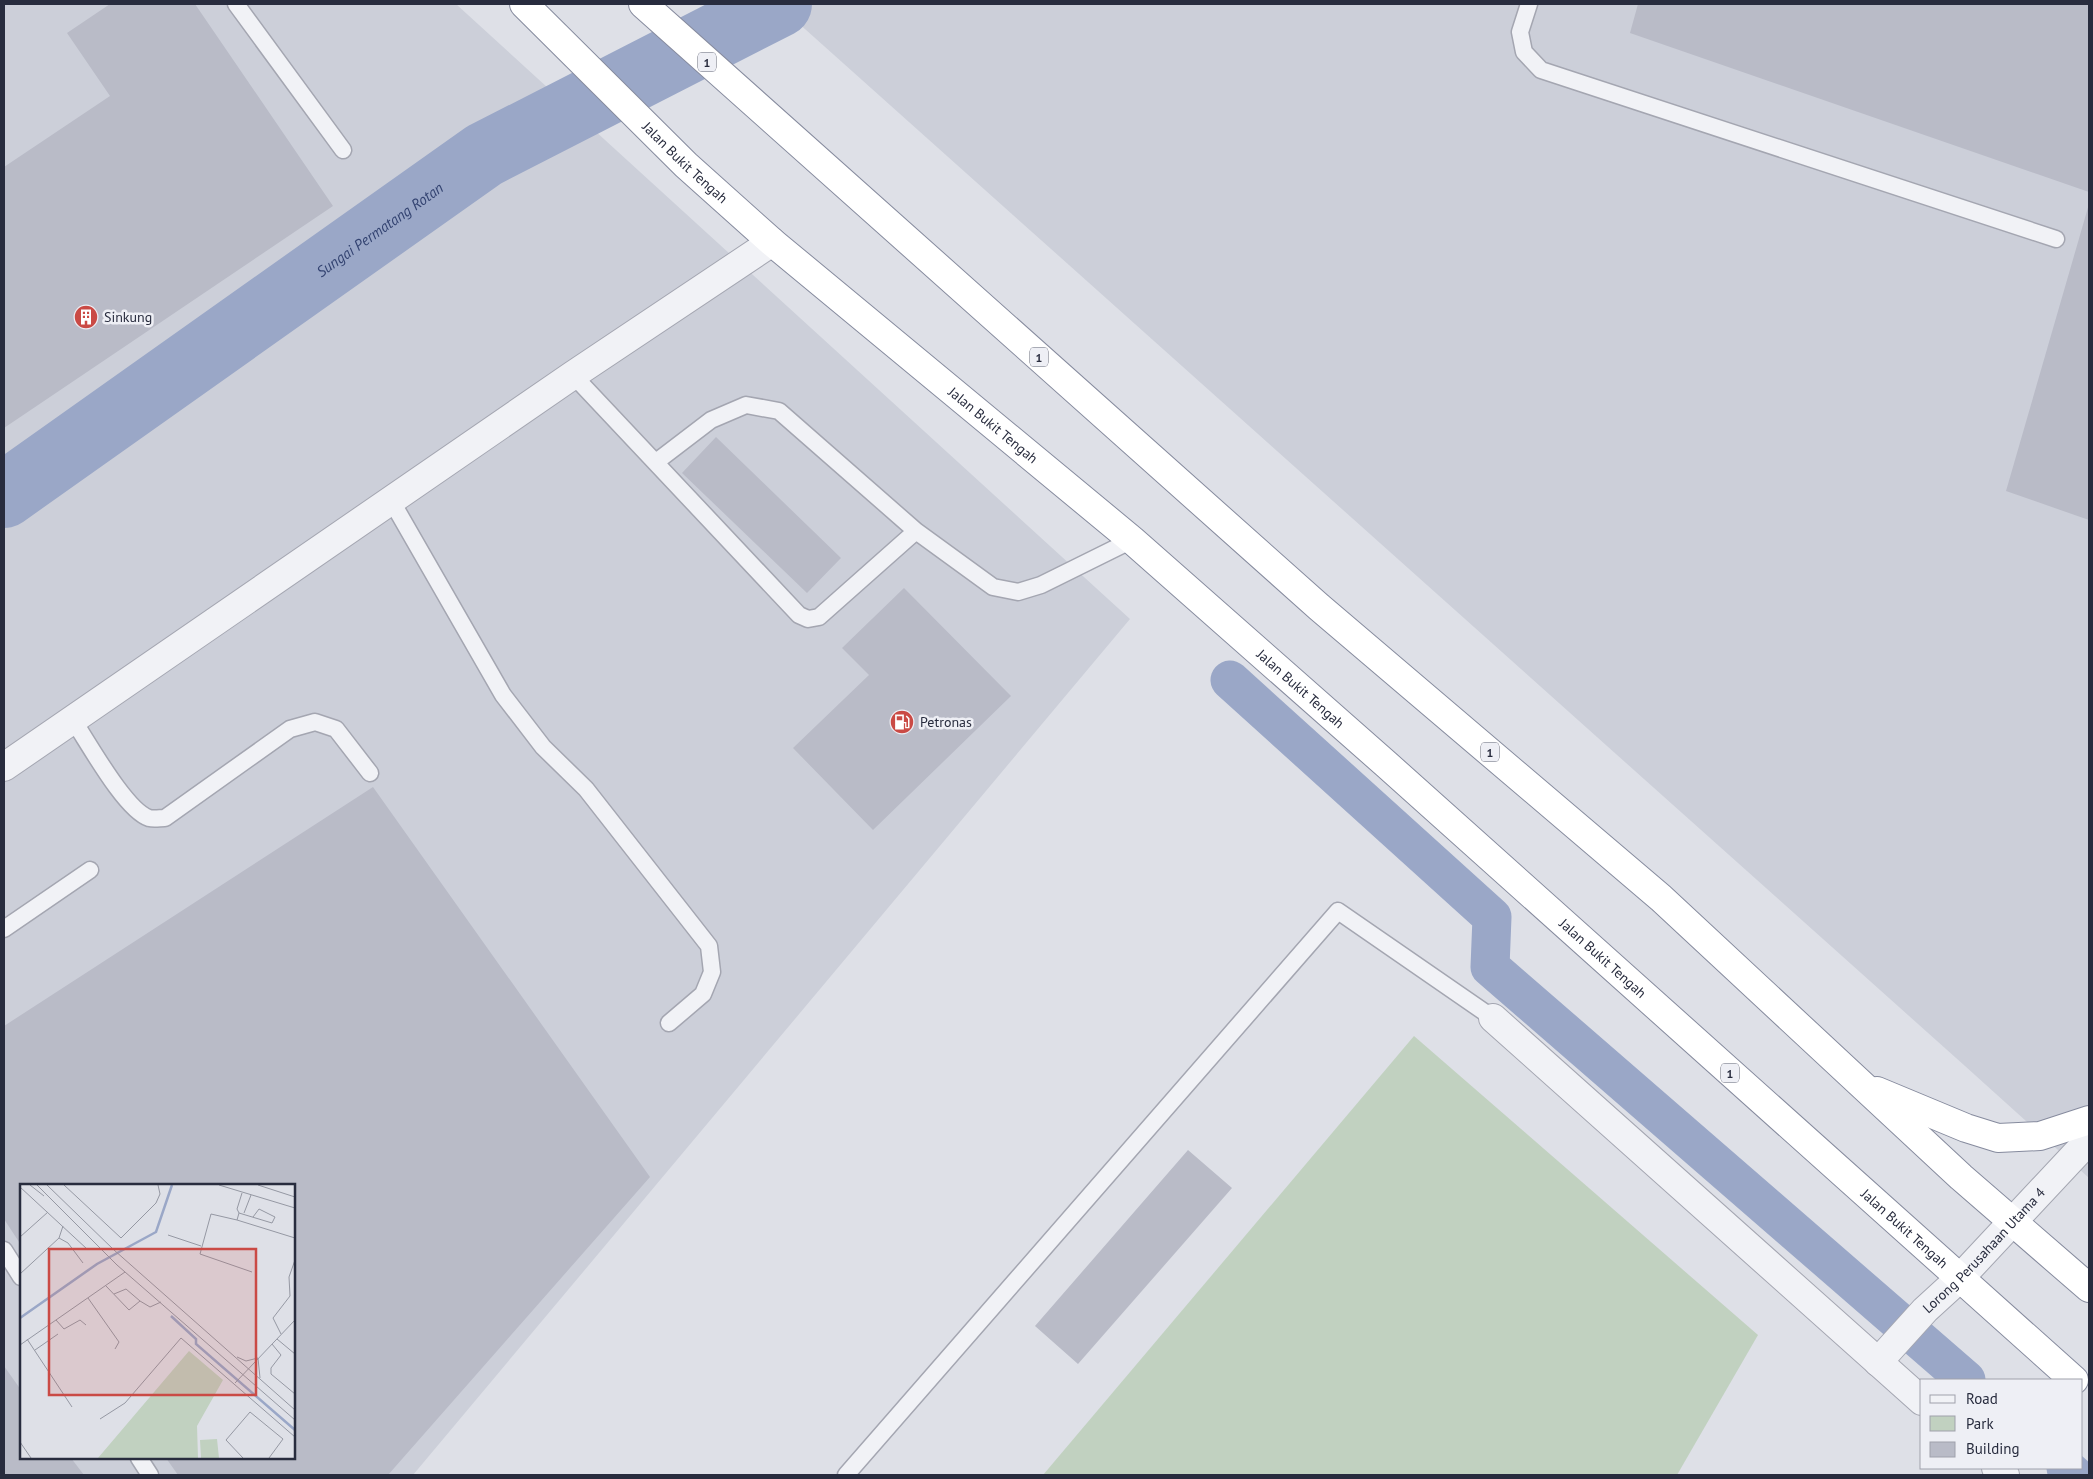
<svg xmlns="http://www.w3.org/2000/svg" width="2093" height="1479" font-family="'PT Sans',sans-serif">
  <rect width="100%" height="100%" fill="#dee0e7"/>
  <path fill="#cccfd9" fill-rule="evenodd" d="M4,4H456L1130,619L413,1475H4ZM21,1185H294V1458H21Z
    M777,4H2089V1178L1965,1066Z"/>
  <path fill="#c1d1c0" d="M1414,1036L1758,1335L1677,1475H1043Z"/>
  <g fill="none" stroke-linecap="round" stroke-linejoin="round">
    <path stroke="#9aa7c7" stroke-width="39" d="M1230,680L1492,917L1490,967L1966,1380
      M2066,1468L2074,1475"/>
    <path stroke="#9aa7c7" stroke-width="66" id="s1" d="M4,495L484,155L779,4"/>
  </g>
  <path fill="#b9bbc7" d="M110,4H195L333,206L4,428V167L110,96L67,33Z
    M1638,4H2089V192L1630,33Z
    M2089,204V520L2006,491Z
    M716,437L841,558L807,593L682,473Z
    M904,588L1011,696L873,830L793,748L869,675L842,648Z
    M373,787L650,1177L388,1475H178L166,1458H294V1185H21V1245L4,1219V1026Z
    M1188,1150L1232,1188L1078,1364L1035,1326Z
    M4,1366L21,1390V1458H71L84,1475H4Z"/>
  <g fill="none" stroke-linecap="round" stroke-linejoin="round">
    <g stroke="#a4a6b1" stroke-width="19">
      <path id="lane" d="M236,4L343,150
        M1529,4L1520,32L1524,52L1541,70L2056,239
        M573,375L799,615L808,619L819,617L916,531L993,587L1018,592L1041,585L1132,540
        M656,462L711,420L746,405L779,411L916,531
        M391,500L503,695L543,747L586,789L709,946L712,972L703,994L669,1023
        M73,720C88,742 125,810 149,818C154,819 160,818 165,818L290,729L315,722L336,729L370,773
        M4,929L90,870
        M4,1250L21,1277
        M139,1458L150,1475
        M846,1475L1338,911L1493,1018"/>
    </g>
    <g stroke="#a4a6b1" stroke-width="30">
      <g id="street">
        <path d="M4,767L573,375L772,242"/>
        <path d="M1493,1018L1922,1401"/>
        <path id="s2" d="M1878,1362L1925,1310L1959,1279L2089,1140"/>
        <path d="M1996,1468L2005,1475"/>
      </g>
    </g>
    <g stroke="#868b9e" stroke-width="30">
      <g id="highway">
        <path id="s3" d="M524,4L686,165L772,242L1132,540L1386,764L2074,1380"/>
        <path d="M643,4L1319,607L1661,898L1961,1177L2089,1288"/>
        <path d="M1877,1091L1966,1128L1998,1138L2040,1136L2089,1120"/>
      </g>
    </g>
    <use href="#lane" stroke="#f1f2f6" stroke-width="16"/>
    <use href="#street" stroke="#f1f2f6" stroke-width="28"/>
    <use href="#highway" stroke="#fff" stroke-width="28"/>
  </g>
  <defs>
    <g id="building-disc" transform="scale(1.25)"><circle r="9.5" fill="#ca4a45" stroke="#eeeff5"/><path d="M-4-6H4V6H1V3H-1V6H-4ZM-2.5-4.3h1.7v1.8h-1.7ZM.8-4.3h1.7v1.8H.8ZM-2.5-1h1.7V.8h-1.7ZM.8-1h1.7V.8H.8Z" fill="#fff"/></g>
    <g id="fuel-disc" transform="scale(1.25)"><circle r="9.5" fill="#ca4a45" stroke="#eeeff5"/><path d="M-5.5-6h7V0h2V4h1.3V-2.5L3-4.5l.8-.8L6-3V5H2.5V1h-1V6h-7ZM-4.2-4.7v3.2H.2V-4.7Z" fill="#fff"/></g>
  </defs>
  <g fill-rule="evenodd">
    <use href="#building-disc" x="86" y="317"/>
    <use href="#fuel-disc" x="902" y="722"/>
  </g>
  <g text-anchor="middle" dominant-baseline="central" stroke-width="5" stroke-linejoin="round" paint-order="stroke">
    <g fill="#eeeff5" stroke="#636675" stroke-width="1">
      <rect x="698" y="52.5" width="18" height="19" rx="4"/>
      <rect x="1030" y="347.5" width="18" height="19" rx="4"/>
      <rect x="1481" y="742.5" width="18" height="19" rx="4"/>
      <rect x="1721" y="1063.5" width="18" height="19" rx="4"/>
    </g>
    <g font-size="12" font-weight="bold" fill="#282c3e">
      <text x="707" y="62">1</text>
      <text x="1039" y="357">1</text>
      <text x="1490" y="752">1</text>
      <text x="1730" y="1073">1</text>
    </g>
    <g font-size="14" fill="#282c3e" stroke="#eeeff5">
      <text stroke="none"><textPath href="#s3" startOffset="226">Jalan Bukit Tengah</textPath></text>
      <text stroke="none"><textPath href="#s3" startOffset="631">Jalan Bukit Tengah</textPath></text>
      <text stroke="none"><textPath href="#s3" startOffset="1036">Jalan Bukit Tengah</textPath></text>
      <text stroke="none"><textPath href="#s3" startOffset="1441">Jalan Bukit Tengah</textPath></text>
      <text stroke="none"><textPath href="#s3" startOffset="1846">Jalan Bukit Tengah</textPath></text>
      <text stroke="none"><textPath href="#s2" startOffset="154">Lorong Perusahaan Utama 4</textPath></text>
    </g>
    <g font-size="14" fill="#282c3e" stroke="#eeeff5" text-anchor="start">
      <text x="104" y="317">Sinkung</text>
      <text x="920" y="722">Petronas</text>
    </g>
    <g font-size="15" font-style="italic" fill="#334371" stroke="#eeeff5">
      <text stroke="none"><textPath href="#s1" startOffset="460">Sungai Permatang Rotan</textPath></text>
    </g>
  </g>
  <g transform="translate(20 1184)">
    <rect width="275" height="275" fill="#dee0e7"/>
    <path d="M169,167L203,196L177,242L178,274H78ZM197,255L199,274H181L180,256Z" fill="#c1d1c0"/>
    <path fill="none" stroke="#9aa7c7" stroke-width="2.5" d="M151,132L176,155V160L275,246M0,134L77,80L136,48L152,1"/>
    <path fill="none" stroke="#9598a3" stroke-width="1" d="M10,1L24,12M17,1L97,81L275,236M27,1L94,66L275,226M44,1L101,54L136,19L140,10L138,1M199,1L275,24M238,1L275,13M0,3L67,65M222,9L217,25L219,29L252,39L255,33L239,25L233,33M219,29L217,36L191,30L180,70L232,88M224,29L231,11M217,36L275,54M148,51L181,62M0,53L28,28M39,54L48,59L63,79M0,90L39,54L43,42M86,102L109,126L120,117L130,123L141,118M94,110L106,105L120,117M68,114L99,158L95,165M36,136L44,145L60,136L66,141M261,150L253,134L270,112L269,93L275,76M7,155L52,223M257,155L275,170M252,160L261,171L251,184V190L275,210M0,161L105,88M15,166L38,150M217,173L226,177L238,174L240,194M215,199L275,136M80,235L105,219L161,154L275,253M0,258L11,274M223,274L206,256L230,228L263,255L249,274"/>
    <path fill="#ca4a45" fill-opacity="0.15" stroke="#ca4a45" stroke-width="2.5" d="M29,65H236V211H29Z"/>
    <rect width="275" height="275" fill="none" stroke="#282c3e" stroke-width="2.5"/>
  </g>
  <rect width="2093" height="1479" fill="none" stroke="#282c3e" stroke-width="10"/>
  <rect x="1920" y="1379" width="162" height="90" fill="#eeeff5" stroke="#9fa1ac"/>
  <rect x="1930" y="1395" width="25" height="8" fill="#f1f2f6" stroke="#9fa1ac"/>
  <text x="1966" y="1404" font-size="15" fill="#282c3e">Road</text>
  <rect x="1930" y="1416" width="25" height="15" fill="#c1d1c0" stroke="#9fa1ac"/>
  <text x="1966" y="1429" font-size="15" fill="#282c3e">Park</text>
  <rect x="1930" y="1442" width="25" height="15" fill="#b9bbc7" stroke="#9fa1ac"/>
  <text x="1966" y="1454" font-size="15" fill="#282c3e">Building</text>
</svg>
